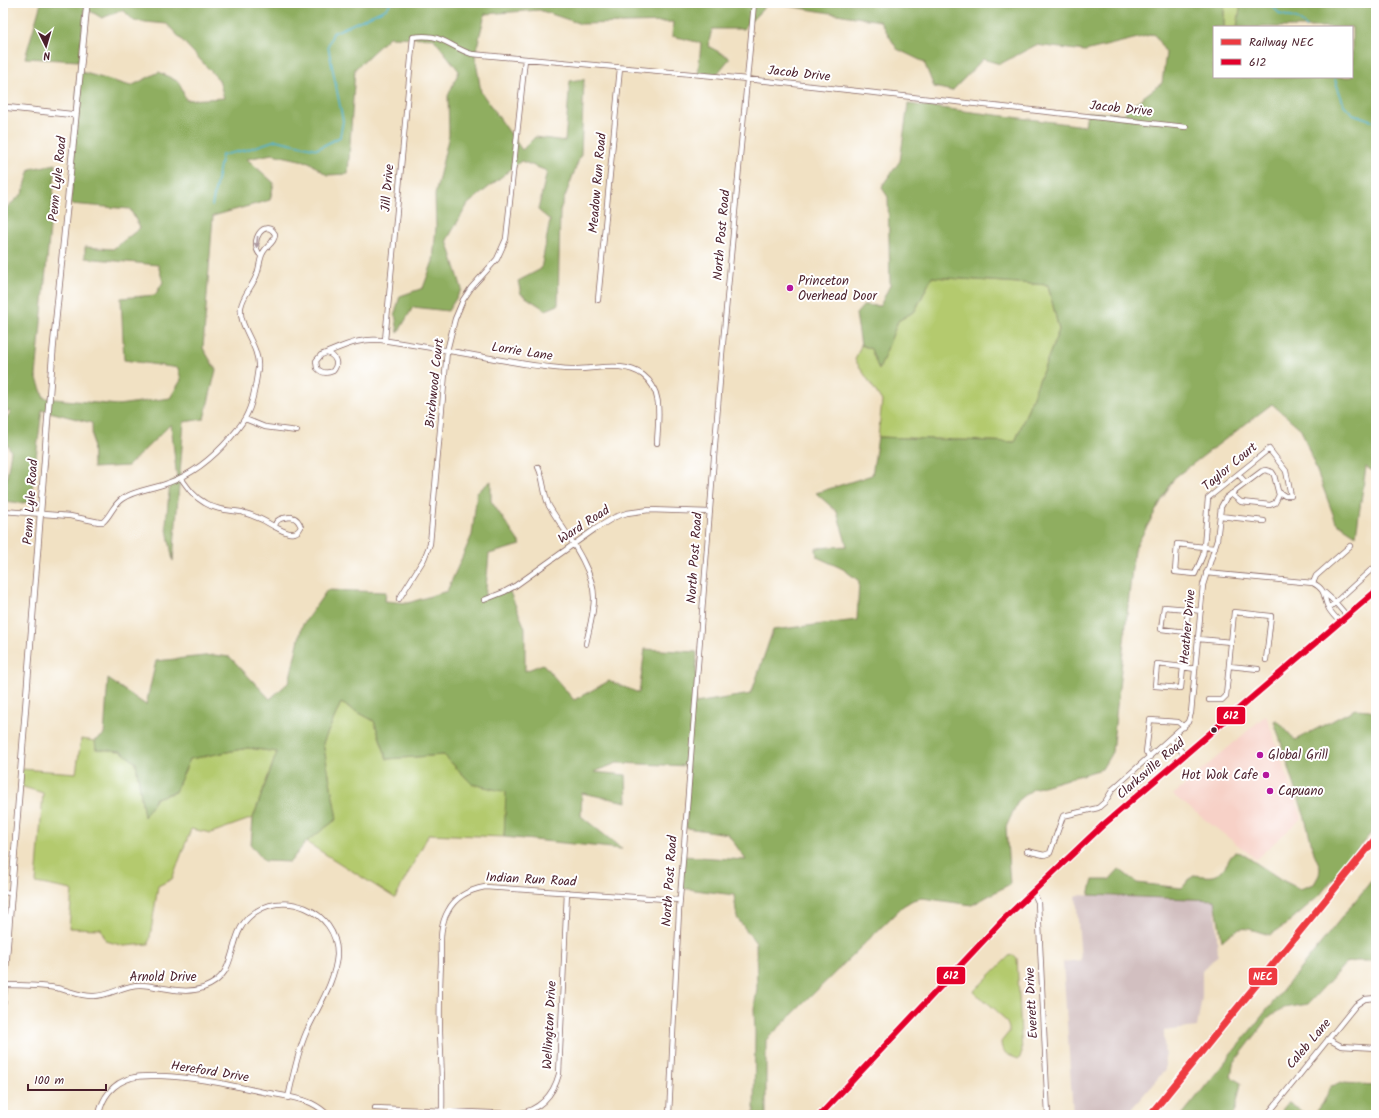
<svg xmlns="http://www.w3.org/2000/svg" width="1379" height="1118" font-family="Kalam,sans-serif">
  <rect width="100%" height="100%" fill="#fff"/>
  <filter id="ink" filterUnits="userSpaceOnUse"><feTurbulence type="fractalNoise" baseFrequency=".025" numOctaves="2"/><feDisplacementMap in="SourceGraphic" scale="8" xChannelSelector="R" yChannelSelector="G"/><feConvolveMatrix kernelMatrix="1 2 1 2 8 2 1 2 1" color-interpolation-filters="sRGB"/></filter>
  <filter id="wash" filterUnits="userSpaceOnUse"><feTurbulence type="fractalNoise" baseFrequency=".012" numOctaves="4" result="noise"/><feDisplacementMap in="SourceGraphic" scale="16" xChannelSelector="R" yChannelSelector="G"/><feGaussianBlur stdDeviation="0.9" result="paint"/><feColorMatrix in="noise" values="0 0 0 0 0 0 0 0 0 0 0 0 0 0 0 0 0 1.4 0 .05"/><feComposite in="paint" operator="in"/></filter>
  <g filter="url(#wash)">
    <rect width="100%" height="100%" fill="#f1e1c3"/>
    <path fill="#f7d1c7" d="M1266,715L1302,818L1256,859L1173,795Z"/>
    <path fill="#d2bfc0" d="M1076,895L1215,900L1218,955L1202,971V997L1197,1027L1164,1031L1165,1070L1126,1115H1073L1063,962L1081,960Z"/>
    <path fill="#b4ca6e" stroke="#7f744c" d="M1224,3H1241L1237,27H1224Z
      M932,277L1048,285L1059,330L1015,442L878,437L882,401L855,360L861,345L871,349L879,369L898,321L915,311Z
      M341,703L374,721L387,759L444,755L472,784L507,792L504,837L429,834L395,898L306,842L337,819L323,743Z
      M81,739L95,741L96,749L121,751L136,763L144,816L156,798L175,792L190,759L248,748L277,752L253,818L211,833L191,829L172,879L158,886L149,944L124,946L106,941L101,929L69,928L72,890L36,883L43,793L20,786L21,769L76,773Z
      M1014,955L1017,958L1022,1053L1019,1059C1010,1056 1001,1054 1001,1042L1009,1032C1011,1019 985,1001 975,993L974,991L1009,956Z"/>
    <path fill="#8fae61" stroke="#6c6646" d="M41,3H769L743,29H712L708,46L730,58L717,74L698,75L701,43L672,36L673,22L581,24L539,10L485,14L475,55L481,92L522,150L535,137L565,141L570,81L584,79L581,154L560,210L558,305L546,310L521,294L518,281L541,269L550,220L538,210L547,171L521,161L468,204L447,240L462,289L448,311L413,307L398,333L395,313L400,296L423,288L433,261L436,227L435,195L449,135L448,96L459,71L433,38L389,37L355,69L348,174L327,175L309,162L272,154L247,159L274,183L270,200L213,216L203,348L216,370L204,419L184,422L173,561L166,524L170,482L177,479L171,424L128,466L93,468L92,423L42,410L31,497L28,502L22,503L3,501L11,451C0,433 0,429 11,411L3,412V211L23,193L30,169L56,164L36,376L44,398L118,405L170,398L181,380L178,368L124,360L121,298L155,295L163,282L158,265L85,258V247L113,249L140,228L130,209L71,204L78,71L131,86L159,72L179,82L186,100L224,98L219,80L167,24L134,21L123,10L102,18L85,8L79,61L25,58Z
      M769,3H1224V27H1214V77H1352V27H1237L1241,3H1376V473L1366,467L1356,535L1336,522L1301,429L1272,404L1174,478L1134,550L1112,752L1102,769L1033,789L1018,801L1006,827L1010,884L972,905L922,898L913,900L903,906L766,1040V1115H754L755,1032L754,1009L757,988L756,943L737,918L734,895L680,888L682,856L746,860L728,834L686,828L689,766L617,763L594,772L626,775L627,802L582,793L581,816L622,849L504,837L506,792L472,784L444,755L387,759L374,721L341,703L323,743L337,819L306,842L290,862L264,861L251,845L253,818L277,752L248,748L190,759L175,792L156,798L144,817L136,763L121,751L96,749L95,741L104,735L108,679L146,705L156,661L214,655L230,657L270,699L289,682L302,626L327,590L386,592L385,601L408,603L447,591L472,535L477,492L491,481V501L521,545L489,554L485,598L509,590L525,628V671L543,664L574,700L609,681L639,693L645,649L697,652L695,703L751,694L773,630L857,620L859,581L843,569L817,557L816,548L847,546L837,512L816,493L872,475L878,437L1015,442L1059,330L1048,285L932,277L915,311L898,321L879,370L871,349L861,345L856,314L864,305L880,306L890,285L888,197L882,188L884,183L900,161L908,104L1085,126L1087,112L1123,114L1131,106L1162,83L1166,53L1154,34L1085,51L1036,45L1000,64L983,59L952,91L934,87L924,62L897,49L880,21Z
      M1355,709L1370,710L1376,715V827L1319,896L1284,926L1270,935C1247,929 1241,922 1222,941L1215,900L1089,895L1093,880H1109L1119,869L1137,883L1182,888L1193,875C1209,876 1216,880 1226,865C1230,859 1229,857 1236,852L1241,853L1282,880L1300,889L1314,884L1319,875L1320,867L1314,853L1305,818L1274,721L1276,720L1278,721L1295,740Z
      M1376,875V961H1356L1346,963L1308,1004L1284,1008L1271,1015L1233,1064L1231,1077L1241,1083L1236,1107L1233,1115H1182Z
      M1342,1083L1376,1085V1115H1314L1323,1103L1331,1086Z
      M1289,1103L1307,1115H1308H1286L1281,1110L1286,1104Z"/>
    <g fill="none" stroke-linecap="round" stroke-linejoin="round">
      <path stroke="#51b3d0" stroke-width="1.5" d="M1269,3L1280,14L1297,19L1307,27
        M1334,77L1344,105L1353,114L1376,122
        M212,206L222,155L246,150L276,140L317,149L340,137L343,121L328,46L333,33L386,9L391,3"/>
    </g>
  </g>
  <g filter="url(#ink)">
    <g fill="none" stroke-linecap="round" stroke-linejoin="round">
      <g stroke="#846360" stroke-width="6">
        <path id="minor" d="M598,300L620,68
          M385,340L413,37C420,36 427,36 433,37C447,40 457,50 472,54L747,79L1186,127
          M327,353C336,356 339,364 333,371C326,374 321,373 317,368L316,361L321,355C344,346 361,336 388,341C420,346 452,351 484,357C513,362 542,368 571,369C594,370 623,360 643,375C664,391 658,419 657,443
          M245,419L265,427L297,431
          M538,467C544,478 543,493 549,506C564,531 594,568 594,598C594,613 589,629 586,644
          M1238,474L1246,483
          M181,478C188,488 194,497 205,503C216,510 228,510 241,512C253,515 264,520 275,527
          M3,511L70,516L99,522H103C111,515 113,505 122,499C135,490 153,489 168,483C194,474 213,458 231,437C238,429 244,422 248,412C254,399 256,382 258,368C260,346 238,327 241,307C243,295 253,286 257,274C260,267 259,258 264,251C268,245 275,242 275,234C266,217 247,241 261,256
          M1220,516L1264,521
          M291,517C297,518 299,522 301,527C295,539 284,531 275,527C275,518 284,518 291,517Z
          M1177,544L1204,547L1203,555L1195,574L1175,572Z
          M1215,548L1204,547L1208,498L1269,449L1286,471L1291,496H1285L1279,492
          M1206,573L1313,583C1328,591 1322,597 1329,609C1332,614 1336,618 1340,622
          M1313,583L1316,576L1350,546
          M1325,593L1335,602L1347,616
          M399,599L424,559L430,544L447,351L455,319L463,300L471,288L497,259L506,239L525,59
          M484,600L504,592L515,586L595,529L615,517L627,513L649,510L710,512
          M1164,607L1188,609L1186,632L1161,629Z
          M1329,608L1372,569
          M1188,609L1201,611
          M1198,639L1231,642
          M1157,664L1183,667L1181,688L1155,686Z
          M1229,666L1258,669
          M1183,667L1195,669
          M1209,700H1222L1226,696L1234,612L1271,616L1266,660
          M1170,739L1184,754
          M1150,757L1146,752L1150,720L1178,722L1184,727
          M1027,851L1044,855L1050,853L1063,816L1098,808L1105,802L1113,789L1188,722L1191,713L1203,585L1217,540L1221,507L1226,498L1262,471L1265,470L1272,472L1274,475L1279,495L1275,503L1270,505L1241,502L1231,494
          M1033,891L1038,902L1048,1115
          M3,892L11,893
          M4,985C21,985 39,985 56,988C69,990 81,997 94,996C111,996 124,984 141,985C161,986 183,995 203,988C240,975 226,939 249,917C281,887 338,910 337,955C335,983 317,1008 306,1033C297,1054 293,1076 288,1098
          M1328,1039L1341,1046L1376,1048
          M375,1108L517,1114C539,1110 553,1096 559,1074L567,892
          M442,1111C443,1084 441,1058 440,1032C439,1008 440,985 441,962C441,945 439,926 448,911C455,897 469,890 485,887L680,900
          M99,1115C102,1097 113,1083 131,1078C140,1075 151,1076 161,1076C196,1077 229,1085 263,1092C279,1095 296,1097 311,1103C317,1106 323,1110 328,1115
          M669,1115L679,911L722,354L754,3
          M1267,1115L1356,1005L1365,999L1376,998"/>
      </g>
      <g stroke="#846360" stroke-width="7">
        <path id="tertiary" d="M3,107L76,115
          M3,1003L53,349L87,3
          M820,1115L1001,922L1103,825L1376,591"/>
      </g>
      <use href="#minor" stroke="#fff" stroke-width="4.5"/>
      <use href="#tertiary" stroke="#fff" stroke-width="5.5"/>
      <g stroke="#fff" stroke-width="9">
        <path id="bus-1" d="M820,1115L1001,922L1103,825L1376,591"/>
      </g>
      <use href="#bus-1" stroke="#e4002b" stroke-width="6"/>
      <g stroke="#fff" stroke-width="10">
        <path id="rail-1" d="M1150,1115L1376,838"/>
      </g>
      <use href="#rail-1" stroke="#ee3a41" stroke-width="7"/>
    </g>
    <defs><path id="oneway-solid" d="M-6-.8H1V-3.2L6.5 0L1 3.2V.8H-6Z"/></defs>
    <use fill="#ae9aa0" href="#oneway-solid" transform="translate(257 242) rotate(96)"/>
  </g>
  <g fill="#b5179e" stroke="#fff" stroke-width="1.5">
    <circle cx="790" cy="288" r="4"/>
    <circle cx="1260" cy="755" r="4"/>
    <circle cx="1266" cy="775" r="4"/>
    <circle cx="1270" cy="791" r="4"/>
  </g>
  <circle fill="#4a1f2b" stroke="#fff" stroke-width="1.5" cx="1214" cy="730" r="3.5"/>
  <g text-anchor="middle" dominant-baseline="central" stroke-width="4" stroke-linejoin="round" paint-order="stroke">
    <g font-size="13" fill="#4a1f2b" stroke="#fff">
      <text transform="translate(799 74) rotate(6)">Jacob Drive</text>
      <text transform="translate(1121 109) rotate(6)">Jacob Drive</text>
      <text transform="translate(58 179) rotate(-84)">Penn Lyle Road</text>
      <text transform="translate(598 183) rotate(-85)">Meadow Run Road</text>
      <text transform="translate(388 188) rotate(-85)">Jill Drive</text>
      <text transform="translate(722 235) rotate(-85)">North Post Road</text>
      <text transform="translate(522 352) rotate(9)">Lorrie Lane</text>
      <text transform="translate(435 383) rotate(-84)">Birchwood Court</text>
      <text transform="translate(1230 467) rotate(-40)">Taylor Court</text>
      <text transform="translate(31 502) rotate(-86)">Penn Lyle Road</text>
      <text transform="translate(584 525) rotate(-33)">Ward Road</text>
      <text transform="translate(695 558) rotate(-86)">North Post Road</text>
      <text transform="translate(1188 627) rotate(-85)">Heather Drive</text>
      <text transform="translate(1151 769) rotate(-41)">Clarksville Road</text>
      <text transform="translate(531 880) rotate(3)">Indian Run Road</text>
      <text transform="translate(670 881) rotate(-86)">North Post Road</text>
      <text x="163" y="977">Arnold Drive</text>
      <text transform="translate(1032 1003) rotate(-93)">Everett Drive</text>
      <text transform="translate(550 1025) rotate(-87)">Wellington Drive</text>
      <text transform="translate(1309 1044) rotate(-50)">Caleb Lane</text>
      <text transform="translate(210 1072) rotate(9)">Hereford Drive</text>
    </g>
    <g font-size="13" fill="#4a1f2b" stroke="#fff" text-anchor="start">
      <text x="798" y="281">Princeton<tspan x="798" dy="15">Overhead Door</tspan></text>
      <text x="1268" y="755">Global Grill</text>
      <text x="1258" y="775" text-anchor="end">Hot Wok Cafe</text>
      <text x="1278" y="791">Capuano</text>
    </g>
  </g>
  <g stroke="#fff" stroke-width="1.5">
    <rect x="1216" y="706" width="30" height="19" rx="4" fill="#e4002b"/>
    <rect x="936" y="966" width="30" height="19" rx="4" fill="#e4002b"/>
    <rect x="1248" y="967" width="30" height="19" rx="4" fill="#ee3a41"/>
  </g>
  <g font-size="11" text-anchor="middle" font-weight="bold" fill="#fff">
    <text x="1231" y="719">612</text>
    <text x="951" y="979">612</text>
    <text x="1263" y="980">NEC</text>
  </g>
  <rect width="1379" height="1118" fill="none" stroke="#fff" stroke-width="16"/>
  <rect x="1213" y="26" width="140" height="52" fill="#ffffff" stroke="#b7a5aa"/>
  <rect x="1221" y="39" width="20" height="6" fill="#ee3a41" stroke="#b7a5aa"/>
  <text x="1249" y="46" font-size="12" fill="#4a1f2b">Railway NEC</text>
  <rect x="1221" y="59" width="20" height="6" fill="#e4002b" stroke="#b7a5aa"/>
  <text x="1249" y="66" font-size="12" fill="#4a1f2b">612</text>
  <g transform="translate(46 46) rotate(175)" stroke="#ffffff" stroke-width="3" paint-order="stroke">
  <path d="M0-3L7 15L0 10L-7 15Z" fill="#4a1f2b"/>
  <text y="-6" font-size="11" font-weight="bold" text-anchor="middle" fill="#4a1f2b">N</text>
  </g>
  <path d="M28 1084v6h78v-6" fill="none" stroke="#4a1f2b" stroke-width="2"/>
  <text x="34" y="1084" font-size="12" fill="#4a1f2b" stroke="#ffffff" stroke-width="3" paint-order="stroke">100 m</text>
</svg>
